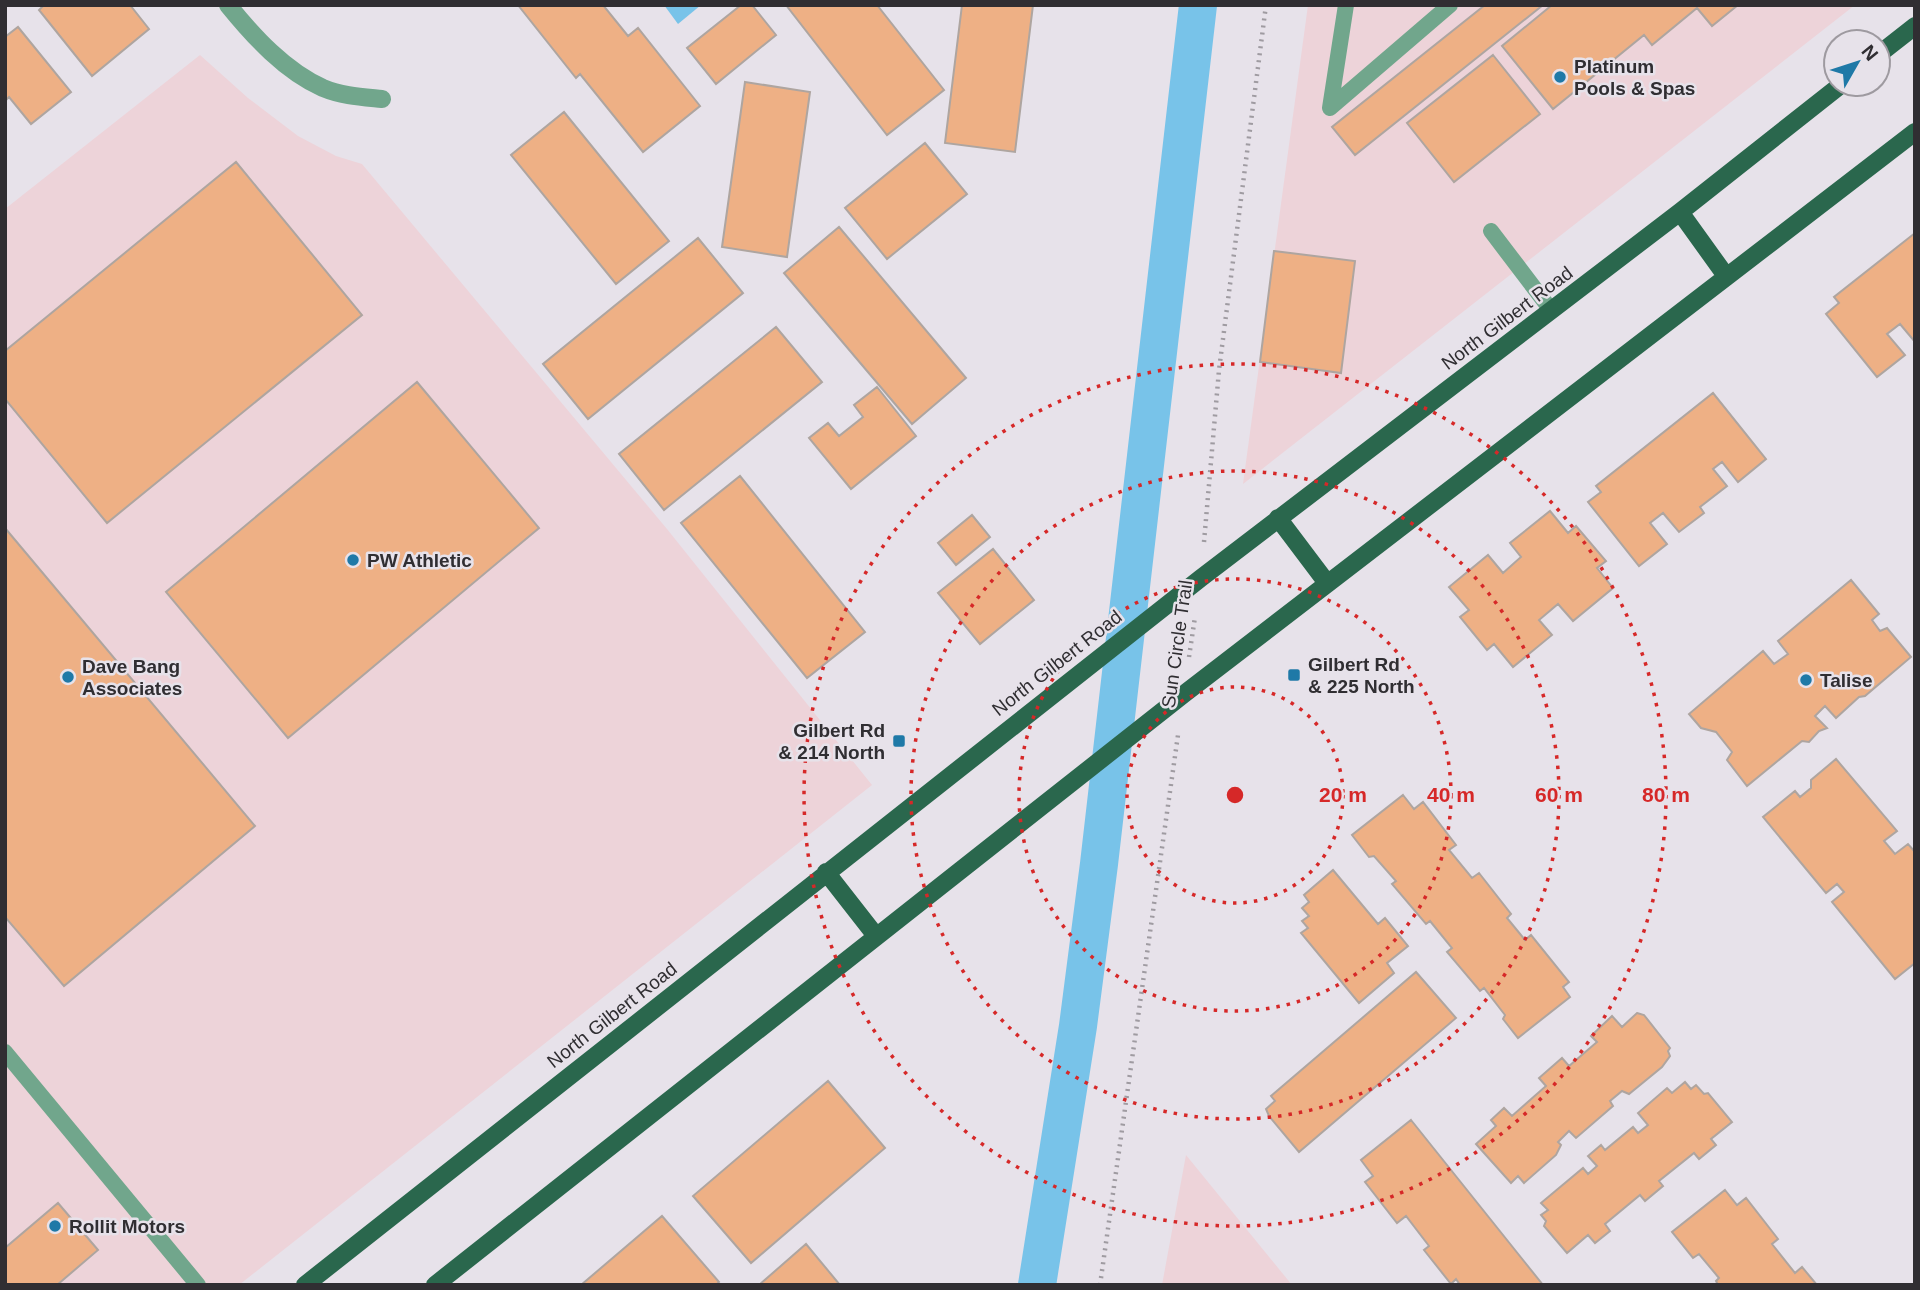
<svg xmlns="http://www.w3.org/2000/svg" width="1920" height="1290" font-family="Helvetica,sans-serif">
  <rect width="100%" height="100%" fill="#e7e2ea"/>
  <path fill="#edd3d9" d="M1308,5H1855L1243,484Z
    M200,55L248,98L298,136L336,156L362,164L667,529L872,785L239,1285H5V209Z
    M1186,1155L1292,1285H1162Z"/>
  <path fill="#78c3e9" d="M664,5H701L678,24Z"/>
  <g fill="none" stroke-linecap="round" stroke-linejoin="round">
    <path stroke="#78c3e9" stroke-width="38" d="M1037,1285L1078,1026L1099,864L1198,5"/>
  </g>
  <path fill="#eeb085" stroke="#aea5a0" stroke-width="2" d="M44,5H130L149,29L92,76L39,10Z
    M518,5H603L628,36L638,28L700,106L643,152L580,74L576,78Z
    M741,5H752L776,35L716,84L687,48Z
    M786,5H877L944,90L887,135Z
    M962,5H1033L1015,152L945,143Z
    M1485,5H1543L1355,155L1332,127Z
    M1552,5H1738L1712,26L1697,8L1652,45L1644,35L1553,109L1502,46Z
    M18,27L71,92L31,124L9,97L5,101V37Z
    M1493,55L1540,114L1454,182L1407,123Z
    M745,82L810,92L787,257L722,247Z
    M564,112L669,241L616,284L511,155Z
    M925,143L967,194L887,259L845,208Z
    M236,162L362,315L107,523L5,399V351Z
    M839,227L966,378L912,424L784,273Z
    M1915,233V342L1900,324L1887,334L1905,355L1877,377L1826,314L1839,303L1834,297Z
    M698,238L743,293L588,419L543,364Z
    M1274,251L1355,261L1341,373L1260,362Z
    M776,327L822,382L664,510L619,454Z
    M417,382L539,528L288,738L166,592Z
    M877,387L916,436L851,489L809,438L828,423L839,436L863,417L854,405Z
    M1713,393L1766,459L1738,482L1722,462L1713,469L1727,486L1700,507L1704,513L1679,532L1663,513L1650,523L1667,544L1639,566L1588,502L1601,492L1596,486Z
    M740,476L865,632L807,678L681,523Z
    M1550,511L1568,533L1576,526L1606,561L1597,568L1613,588L1573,621L1558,604L1539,620L1552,635L1513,667L1494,644L1487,650L1460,617L1469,610L1449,587L1488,555L1503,573L1521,557L1510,543Z
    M972,515L990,537L956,565L938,543Z
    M5,528L255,826L64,986L5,917Z
    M993,549L1034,600L980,644L938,593Z
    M1851,580L1879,614L1872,620L1880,631L1887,628L1911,657L1865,696L1859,697L1836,718L1825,706L1815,716L1827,728L1819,731L1809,742L1802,741L1747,786L1727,760L1732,752L1716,732L1701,728L1689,714L1763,651L1774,664L1788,654L1778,641Z
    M1836,759L1897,831L1884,841L1895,854L1908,844L1915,852V963L1895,979L1832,902L1844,892L1837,884L1826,893L1763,817L1795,791L1800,797L1811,788V780Z
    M1403,795L1414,809L1423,802L1456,845L1449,850L1472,878L1479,873L1511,914L1507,918L1525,940L1531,935L1569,982L1563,987L1570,997L1518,1038L1503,1019L1505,1015L1484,988L1480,991L1447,952L1452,948L1430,921L1426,924L1392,884L1396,881L1374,856L1369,857L1352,835Z
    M1333,870L1378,924L1385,918L1408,946L1387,963L1394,973L1359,1003L1301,933L1308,928L1302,921L1309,916L1302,908L1309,902L1304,895Z
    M1416,972L1456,1018L1299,1152L1269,1116L1266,1109L1275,1101L1271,1096Z
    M1637,1013L1644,1015L1670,1048L1668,1051L1670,1056L1662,1067L1629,1094L1622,1091L1610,1101L1613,1106L1576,1138L1569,1131L1558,1142L1561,1145L1556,1155L1524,1183L1518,1176L1511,1183L1476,1144L1496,1126L1491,1120L1504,1108L1512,1116L1546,1086L1539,1078L1562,1058L1569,1066L1597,1042L1591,1036L1612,1016L1622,1027Z
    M828,1081L885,1148L751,1263L693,1196Z
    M1685,1082L1691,1089L1696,1085L1704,1094L1708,1093L1732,1122L1711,1139L1716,1145L1699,1159L1694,1153L1659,1181L1663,1186L1645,1201L1640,1195L1605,1224L1610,1231L1595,1243L1588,1235L1567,1253L1544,1226L1546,1221L1541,1215L1548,1210L1541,1203L1583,1168L1588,1174L1597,1166L1588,1156L1601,1145L1605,1150L1633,1127L1638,1133L1648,1125L1638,1113L1667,1088L1672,1093Z
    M1411,1120L1543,1285H1460L1456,1279L1451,1284L1424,1250L1429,1246L1406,1216L1397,1223L1365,1182L1373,1176L1361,1160Z
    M1725,1190L1737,1205L1746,1198L1778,1239L1772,1244L1795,1273L1802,1267L1817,1285H1718L1716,1281L1719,1278L1699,1254L1693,1258L1672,1232Z
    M58,1203L98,1250L57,1285H5V1248Z
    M662,1216L719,1282L716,1285H581Z
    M806,1244L840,1285H759Z"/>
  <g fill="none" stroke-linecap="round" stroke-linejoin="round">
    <path stroke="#9f9ba1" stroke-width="4.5" stroke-dasharray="2 5" stroke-linecap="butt" d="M1204,542L1219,370L1266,5
      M1189,657L1195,617
      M1100,1285L1178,735"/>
    <path stroke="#71a68c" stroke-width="16" d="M1346,5L1330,108L1450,5
      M1491,231L1551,310
      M5,1052L198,1285"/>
    <path stroke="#71a68c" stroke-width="18" d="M228,5C254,37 285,71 323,88C342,96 362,97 382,99"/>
    <path stroke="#2a674d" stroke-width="18" d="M1878,55L1915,26
      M1680,212L1726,276
      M1278,518L1327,583
      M826,872L876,936
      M305,1285L1201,578L1680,212L1842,84
      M435,1285L1184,694L1915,132"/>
  </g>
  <g fill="none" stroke="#d62828" stroke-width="3.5" stroke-dasharray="3.5 7">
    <circle cx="1235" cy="795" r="108"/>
    <circle cx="1235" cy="795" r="216"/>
    <circle cx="1235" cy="795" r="324"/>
    <circle cx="1235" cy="795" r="431"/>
  </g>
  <g fill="#1f79a7" stroke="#e7e2ea" stroke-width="2.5">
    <circle cx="1560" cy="77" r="7"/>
    <circle cx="353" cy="560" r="7"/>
    <rect x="1287" y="668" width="14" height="14" rx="3.5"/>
    <circle cx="68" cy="677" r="7"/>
    <circle cx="1806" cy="680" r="7"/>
    <rect x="892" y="734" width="14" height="14" rx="3.5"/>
    <circle cx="55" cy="1226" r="7"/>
  </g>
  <g text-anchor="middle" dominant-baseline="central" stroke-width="5" stroke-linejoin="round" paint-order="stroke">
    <g font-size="19" font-weight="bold" fill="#302e32" stroke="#e7e2ea" text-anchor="start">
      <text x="1574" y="66">Platinum<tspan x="1574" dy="22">Pools &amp; Spas</tspan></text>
      <text x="367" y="560">PW Athletic</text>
      <text x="1308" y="664">Gilbert Rd<tspan x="1308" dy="22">&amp; 225 North</tspan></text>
      <text x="82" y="666">Dave Bang<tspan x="82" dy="22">Associates</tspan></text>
      <text x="1820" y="680">Talise</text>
      <text x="885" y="730" text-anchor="end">Gilbert Rd<tspan x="885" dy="22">&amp; 214 North</tspan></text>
      <text x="69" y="1226">Rollit Motors</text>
    </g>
    <g font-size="19" fill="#302e32" stroke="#e7e2ea">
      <text transform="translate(1507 318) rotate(-37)">North Gilbert Road</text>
      <text transform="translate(1177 644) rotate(-82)">Sun Circle Trail</text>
      <text transform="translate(1057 663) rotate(-38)">North Gilbert Road</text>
      <text transform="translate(612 1015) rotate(-38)">North Gilbert Road</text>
    </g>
  </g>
  <circle cx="1235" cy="795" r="10" fill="#d62828" stroke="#e7e2ea" stroke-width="3.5"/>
  <g font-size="21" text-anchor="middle" font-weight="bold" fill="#d62828" stroke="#e7e2ea" stroke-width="5" stroke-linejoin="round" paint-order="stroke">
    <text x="1343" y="802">20 m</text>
    <text x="1451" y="802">40 m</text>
    <text x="1559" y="802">60 m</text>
    <text x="1666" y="802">80 m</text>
  </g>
  <rect width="1920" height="1290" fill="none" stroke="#302e32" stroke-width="14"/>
  <g transform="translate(1857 63) rotate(51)"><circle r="33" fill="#e7e2ea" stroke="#9e9aa0" stroke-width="2"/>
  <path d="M0-5L12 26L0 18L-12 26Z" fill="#1f79a7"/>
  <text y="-10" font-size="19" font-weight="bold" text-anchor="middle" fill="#302e32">N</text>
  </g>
</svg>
